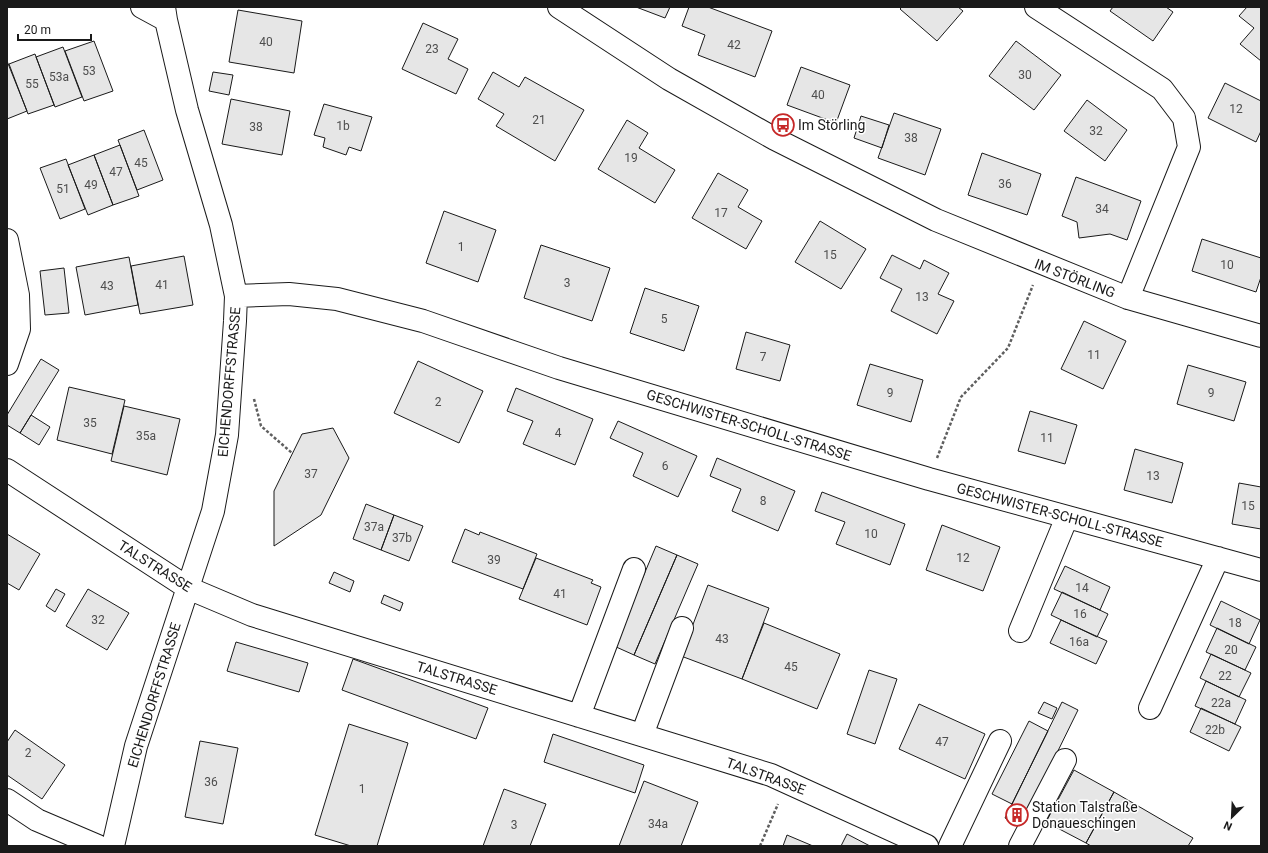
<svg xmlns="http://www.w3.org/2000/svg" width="1268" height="853" font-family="Roboto,sans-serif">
  <rect width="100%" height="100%" fill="#fff"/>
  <path fill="#e6e6e6" stroke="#1a1a1a" d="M636,7H670L665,18Z
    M689,7H708L772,31L755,77L698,55L705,35L682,26Z
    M902,7H958L963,11L937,41L900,9Z
    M1113,7H1166L1173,12L1153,41L1110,11Z
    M1247,7H1261V61L1240,44L1254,28L1239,16Z
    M238,10L302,21L294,73L229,62Z
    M423,23L458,39L448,59L468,69L456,94L402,69Z
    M94,41L113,91L84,101L65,51Z
    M1016,41L1061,75L1034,110L989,76Z
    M63,47L82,97L55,107L36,57Z
    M35,54L54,105L28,114L9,64Z
    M7,61L27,111L7,119Z
    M801,67L850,85L836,123L787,105Z
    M213,72L233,75L229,95L209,91Z
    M493,72L519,87L525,77L584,110L555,161L496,126L504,114L478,99Z
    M1225,83L1261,101V131L1256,142L1208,118Z
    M231,99L290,111L282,155L222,144Z
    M1087,100L1127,130L1105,161L1064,131Z
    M324,104L372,117L361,151L349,147L346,155L323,147L325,138L314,135Z
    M894,113L941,129L925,175L878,158Z
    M861,116L889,125L882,148L854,138Z
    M627,120L648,133L639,148L675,170L655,203L598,169Z
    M144,130L163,180L137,190L118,140Z
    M120,145L139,196L113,205L94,155Z
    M982,153L1041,174L1027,215L968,195Z
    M94,155L113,205L88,215L68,165Z
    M66,159L85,209L60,219L40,168Z
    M718,173L748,190L738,207L762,221L746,249L692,218Z
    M1076,177L1141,201L1127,240L1110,234L1079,238L1077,222L1062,216Z
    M444,211L496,230L478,282L426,263Z
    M820,221L866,249L841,289L795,262Z
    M1202,239L1261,258V277L1256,292L1192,271Z
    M541,245L610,268L592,321L524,298Z
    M892,255L920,269L924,260L949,273L938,294L954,301L937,334L891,311L902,289L880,278Z
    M184,256L193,305L140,314L131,266Z
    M129,257L138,305L85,315L76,267Z
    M64,268L69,313L45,315L40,271Z
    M645,288L699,306L684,351L630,333Z
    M1084,321L1126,341L1103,389L1061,369Z
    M746,332L790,345L780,381L736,369Z
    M41,359L59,370L20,433L7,425V415Z
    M418,361L483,391L459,443L394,413Z
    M870,364L923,380L911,422L857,405Z
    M1188,365L1246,382L1234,421L1177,404Z
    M69,387L125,400L112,454L57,440Z
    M516,388L593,419L575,465L523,444L533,421L507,411Z
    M124,406L180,419L167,475L111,461Z
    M1030,411L1077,425L1065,464L1018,451Z
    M31,415L50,427L39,445L20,433Z
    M618,421L697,456L678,497L633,476L643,453L610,438Z
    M333,428L349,458L321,515L274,546V491L302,434Z
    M1135,449L1183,463L1172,503L1124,490Z
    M717,458L795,491L778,531L732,511L741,489L710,476Z
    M1239,483L1261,487V529L1232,524Z
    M822,492L905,524L890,565L836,544L845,522L815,511Z
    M366,504L394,515L381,550L353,539Z
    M394,515L423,526L409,561L381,550Z
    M942,525L1000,547L983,591L926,570Z
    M465,529L479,535L480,532L537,554L523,589L452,562Z
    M7,534L40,554L19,590L7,583Z
    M656,546L677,555L634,655L614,646Z
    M677,555L698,564L655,664L634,655Z
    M536,558L593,580L591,583L601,587L587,625L519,599Z
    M1065,566L1110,587L1100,610L1054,589Z
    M334,572L354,581L350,592L329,583Z
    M708,585L769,608L742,679L681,656Z
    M56,589L65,594L55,612L46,606Z
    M88,589L129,613L107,650L66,626Z
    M1062,592L1108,614L1097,637L1051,615Z
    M384,595L403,603L400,611L381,603Z
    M1221,601L1260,620L1249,644L1210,625Z
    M1061,620L1107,641L1096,664L1050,643Z
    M764,623L840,654L817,709L742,679Z
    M1217,628L1256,647L1245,670L1206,652Z
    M236,642L308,663L299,692L227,671Z
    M1211,654L1251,673L1239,697L1200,678Z
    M353,659L488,708L476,739L342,690Z
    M869,670L897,679L875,744L847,734Z
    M1206,681L1246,700L1235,724L1195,706Z
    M1044,702L1057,708L1052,719L1038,713Z
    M1062,702L1078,710L1028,812L1012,804Z
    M919,704L985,734L965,779L899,749Z
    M1201,708L1241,727L1229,751L1190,732Z
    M1029,721L1048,731L1012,804L992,794Z
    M349,724L408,743L377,846H351L315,835Z
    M15,730L65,765L42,799L7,775V742Z
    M553,734L644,765L635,793L544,762Z
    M200,741L238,748L223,824L185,817Z
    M1074,770L1114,792L1086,843L1046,822Z
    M644,781L698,802L681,846H619Z
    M504,789L546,804L530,846H483Z
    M1114,792L1193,838L1188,846H1091L1086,843Z
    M1012,804L1028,812L1021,826L1005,818Z
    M847,834L870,846H841Z
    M787,835L813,846H783Z"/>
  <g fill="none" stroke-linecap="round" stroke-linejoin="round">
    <g stroke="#1a1a1a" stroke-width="24">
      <path id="minor" d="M142,7L166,20
        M559,7L669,79L775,139L936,220L1128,298L1261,336
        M1036,7L1162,89L1184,118L1189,147L1128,298
        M7,240L18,295L19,329L7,364
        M236,296L289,294L337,299L423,321L559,368L929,479L1261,570
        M7,470L188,588L252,615L771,775L927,846
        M1020,631L1067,517
        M1150,708L1218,558
        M579,716L634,569
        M642,735L682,628
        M7,800L37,820L98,846
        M113,846L136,746L213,511L227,435L235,321L236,296L221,225L187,110L166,20L164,7
        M950,846L1000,741
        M1020,846L1065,760"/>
    </g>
    <path stroke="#5f5f5f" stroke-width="2.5" stroke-dasharray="3 2" stroke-linecap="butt" d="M254,399L261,426L292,453
      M937,458L961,397L1008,348L1033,285
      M760,846L778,804"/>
    <use href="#minor" stroke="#fff" stroke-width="22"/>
  </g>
  <defs>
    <g id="bus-ring" transform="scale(1.15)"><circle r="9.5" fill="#fff" stroke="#c62828" stroke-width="1.5"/><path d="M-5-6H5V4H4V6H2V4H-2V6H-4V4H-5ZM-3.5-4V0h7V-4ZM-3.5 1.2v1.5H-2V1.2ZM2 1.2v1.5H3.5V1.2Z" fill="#c62828"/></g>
    <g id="building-ring" transform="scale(1.15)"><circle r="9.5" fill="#fff" stroke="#c62828" stroke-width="1.5"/><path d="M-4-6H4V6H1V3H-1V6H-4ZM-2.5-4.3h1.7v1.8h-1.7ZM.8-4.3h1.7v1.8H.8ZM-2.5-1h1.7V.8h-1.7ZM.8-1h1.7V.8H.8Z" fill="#c62828"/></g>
  </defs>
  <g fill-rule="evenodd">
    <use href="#bus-ring" x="783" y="125"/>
    <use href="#building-ring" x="1017" y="815"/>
  </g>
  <g text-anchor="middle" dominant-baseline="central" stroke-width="3" stroke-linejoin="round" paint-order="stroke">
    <g font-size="12" fill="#4d4d4d">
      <text x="266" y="42">40</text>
      <text x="734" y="45">42</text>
      <text x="432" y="49">23</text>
      <text x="89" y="71">53</text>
      <text x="1025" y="75">30</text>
      <text x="59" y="77">53a</text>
      <text x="32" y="84">55</text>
      <text x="818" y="95">40</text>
      <text x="1236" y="109">12</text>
      <text x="539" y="120">21</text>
      <text x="343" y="126">1b</text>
      <text x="256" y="127">38</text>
      <text x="1096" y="131">32</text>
      <text x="911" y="138">38</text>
      <text x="631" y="158">19</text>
      <text x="141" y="163">45</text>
      <text x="116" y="172">47</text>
      <text x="1005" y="184">36</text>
      <text x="91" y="185">49</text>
      <text x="63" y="189">51</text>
      <text x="1102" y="209">34</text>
      <text x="721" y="213">17</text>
      <text x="461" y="247">1</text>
      <text x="830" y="255">15</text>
      <text x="1227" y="265">10</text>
      <text x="567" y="283">3</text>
      <text x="162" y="285">41</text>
      <text x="107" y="286">43</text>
      <text x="922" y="297">13</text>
      <text x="664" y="319">5</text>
      <text x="1094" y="355">11</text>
      <text x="763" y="357">7</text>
      <text x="890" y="393">9</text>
      <text x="1211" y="393">9</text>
      <text x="438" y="402">2</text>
      <text x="90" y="423">35</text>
      <text x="558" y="433">4</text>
      <text x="146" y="436">35a</text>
      <text x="1047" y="438">11</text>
      <text x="665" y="466">6</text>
      <text x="311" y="474">37</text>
      <text x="1153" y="476">13</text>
      <text x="763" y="501">8</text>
      <text x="1248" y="506">15</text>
      <text x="374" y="527">37a</text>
      <text x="871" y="534">10</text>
      <text x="402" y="538">37b</text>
      <text x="963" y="558">12</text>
      <text x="494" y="560">39</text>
      <text x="1082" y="588">14</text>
      <text x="560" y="594">41</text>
      <text x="1080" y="614">16</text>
      <text x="98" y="620">32</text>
      <text x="1235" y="623">18</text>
      <text x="722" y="639">43</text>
      <text x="1079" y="642">16a</text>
      <text x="1231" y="650">20</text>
      <text x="791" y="667">45</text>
      <text x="1225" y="676">22</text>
      <text x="1221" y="703">22a</text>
      <text x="1215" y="730">22b</text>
      <text x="942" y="742">47</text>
      <text x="28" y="753">2</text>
      <text x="211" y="782">36</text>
      <text x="362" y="789">1</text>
      <text x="658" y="824">34a</text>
      <text x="514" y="825">3</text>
    </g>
    <g font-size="14" fill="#1a1a1a" stroke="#fff" text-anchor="start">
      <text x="798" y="125">Im Störling</text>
      <text x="1032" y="807">Station Talstraße<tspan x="1032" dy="16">Donaueschingen</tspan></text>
    </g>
    <g font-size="14" fill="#1a1a1a" stroke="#fff">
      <text transform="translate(1075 278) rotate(21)">IM STÖRLING</text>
      <text transform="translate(229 382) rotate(-85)">EICHENDORFFSTRASSE</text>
      <text transform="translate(749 425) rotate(17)">GESCHWISTER-SCHOLL-STRASSE</text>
      <text transform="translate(1060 515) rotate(15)">GESCHWISTER-SCHOLL-STRASSE</text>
      <text transform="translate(155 566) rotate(32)">TALSTRASSE</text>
      <text transform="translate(457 678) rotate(17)">TALSTRASSE</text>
      <text transform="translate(154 695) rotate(-73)">EICHENDORFFSTRASSE</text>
      <text transform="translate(766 776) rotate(20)">TALSTRASSE</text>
    </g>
  </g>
  <rect width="1268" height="853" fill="none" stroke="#1a1a1a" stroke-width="16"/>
  <g transform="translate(1232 817) rotate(204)" stroke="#ffffff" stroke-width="3" paint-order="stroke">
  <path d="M0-3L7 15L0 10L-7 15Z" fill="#1a1a1a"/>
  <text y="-6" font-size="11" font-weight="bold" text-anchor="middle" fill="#1a1a1a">N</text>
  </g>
  <path d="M18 34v6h73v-6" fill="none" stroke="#1a1a1a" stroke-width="2"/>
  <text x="24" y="34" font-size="12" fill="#1a1a1a" stroke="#ffffff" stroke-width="3" paint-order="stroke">20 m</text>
</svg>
